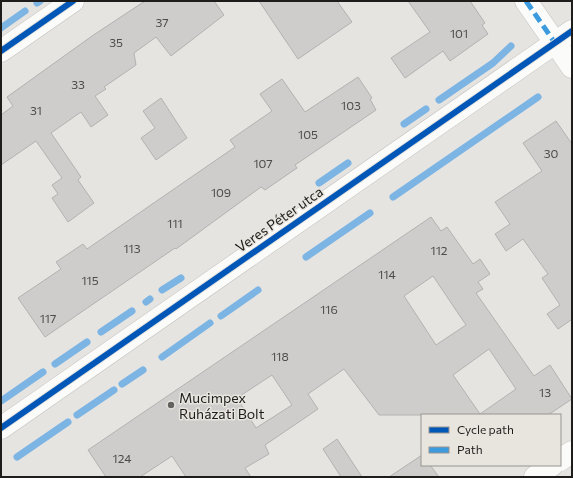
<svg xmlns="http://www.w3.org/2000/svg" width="573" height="478" font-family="Commissioner,sans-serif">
  <rect width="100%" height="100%" fill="#e6e4e1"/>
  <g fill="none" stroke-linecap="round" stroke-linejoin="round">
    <path stroke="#7cb4e3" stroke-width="7" d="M37,3L40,1
      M1,28L25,11
      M439,100L493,63L511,46
      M404,124L426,109
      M319,183L348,163
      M393,197L538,97
      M306,257L370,213
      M162,290L181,278
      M146,302L150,299
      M221,316L258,290
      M101,332L132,311
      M162,357L210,323
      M55,364L87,342
      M122,384L143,370
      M1,401L43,372
      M77,415L114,390
      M17,457L68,422"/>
  </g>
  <path fill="#cfcdcb" stroke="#b3b2b0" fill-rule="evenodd" d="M145,1H214L224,15L171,56L156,37L134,53L136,65L104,87L106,89L95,96L108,115L91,127L81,112L51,133L81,177L78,180L94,203L68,222L52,198L58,194L52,185L62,178L36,141L1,165V115L13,106L7,97L92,36Z
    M259,1H337L352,22L298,59Z
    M408,1H470L485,23L482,25L488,34L450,61L443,51L405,78L391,58L430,32Z
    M358,77L372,98L370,99L376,110L295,165L297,168L265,190L261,187L176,249L175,248L45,337L18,298L61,269L56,262L83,244L87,249L235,147L230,140L272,111L260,94L282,79L305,112Z
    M161,98L187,138L156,160L141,138L155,128L143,111Z
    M556,121L572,144V321L571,320L558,329L547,314L560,305L542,278L548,274L523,239L506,251L495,234L510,224L495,202L542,171L523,143Z
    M431,217L441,231L447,227L473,264L480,259L490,274L478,282L483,289L476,293L534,376L550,365L572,399L548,415H379L344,369L308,394L318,409L265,445L269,454L245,468L251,477H186L172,456L140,477H106L88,450ZM433,276L466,325L436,345L404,296ZM489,349L516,389L480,414L453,375ZM272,375L292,405L256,428L237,398Z
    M337,439L345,451L362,477H341L323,449Z
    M422,455V465H430L439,477H389Z"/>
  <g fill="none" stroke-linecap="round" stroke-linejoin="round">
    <g stroke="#c2c2bf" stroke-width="23">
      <path id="minor" d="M526,1L572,67
        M1,51L73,1
        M1,428L572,31
        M560,460L572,452
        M535,477L552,465"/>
    </g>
    <use href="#minor" stroke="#fbfbfa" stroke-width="22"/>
    <path stroke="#3c9bdf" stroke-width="5" stroke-dasharray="10 5" stroke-linecap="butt" d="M526,1L555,43"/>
    <g stroke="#e8e5df" stroke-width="8">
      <path id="cycleway" d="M1,51L73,1
        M1,428L572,31"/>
    </g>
    <use href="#cycleway" stroke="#0057b8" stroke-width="6"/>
  </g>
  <circle fill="#646360" stroke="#e8e5df" stroke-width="1.5" cx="171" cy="405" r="4"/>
  <g text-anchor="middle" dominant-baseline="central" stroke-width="3" stroke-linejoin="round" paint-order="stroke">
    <g font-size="12" fill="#4c4b49">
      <text x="162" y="22">37</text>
      <text x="459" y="33">101</text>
      <text x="116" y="42">35</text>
      <text x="78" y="84">33</text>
      <text x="351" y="105">103</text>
      <text x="36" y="110">31</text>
      <text x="308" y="134">105</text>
      <text x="551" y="153">30</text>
      <text x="263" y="163">107</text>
      <text x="221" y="192">109</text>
      <text x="175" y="223">111</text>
      <text x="132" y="248">113</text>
      <text x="439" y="250">112</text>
      <text x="387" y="274">114</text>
      <text x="90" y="280">115</text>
      <text x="329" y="309">116</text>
      <text x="48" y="318">117</text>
      <text x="280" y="356">118</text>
      <text x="545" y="392">13</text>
      <text x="122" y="458">124</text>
    </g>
    <g font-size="14" fill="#1e1d1b" stroke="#e8e5df">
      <text transform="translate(279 219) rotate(-35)">Veres Péter utca</text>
    </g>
    <g font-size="14" fill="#1e1d1b" stroke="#e8e5df" text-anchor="start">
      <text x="179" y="397">Mucimpex<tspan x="179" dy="16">Ruházati Bolt</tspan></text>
    </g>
  </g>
  <rect width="573" height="478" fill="none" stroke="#1e1d1b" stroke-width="4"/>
  <rect x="421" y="414" width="140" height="52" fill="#e8e5df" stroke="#979591"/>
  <rect x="429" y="427" width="20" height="6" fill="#0057b8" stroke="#979591"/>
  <text x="457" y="434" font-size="12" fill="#1e1d1b">Cycle path</text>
  <rect x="429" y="447" width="20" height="6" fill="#3c9bdf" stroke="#979591"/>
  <text x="457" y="454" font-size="12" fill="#1e1d1b">Path</text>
</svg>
